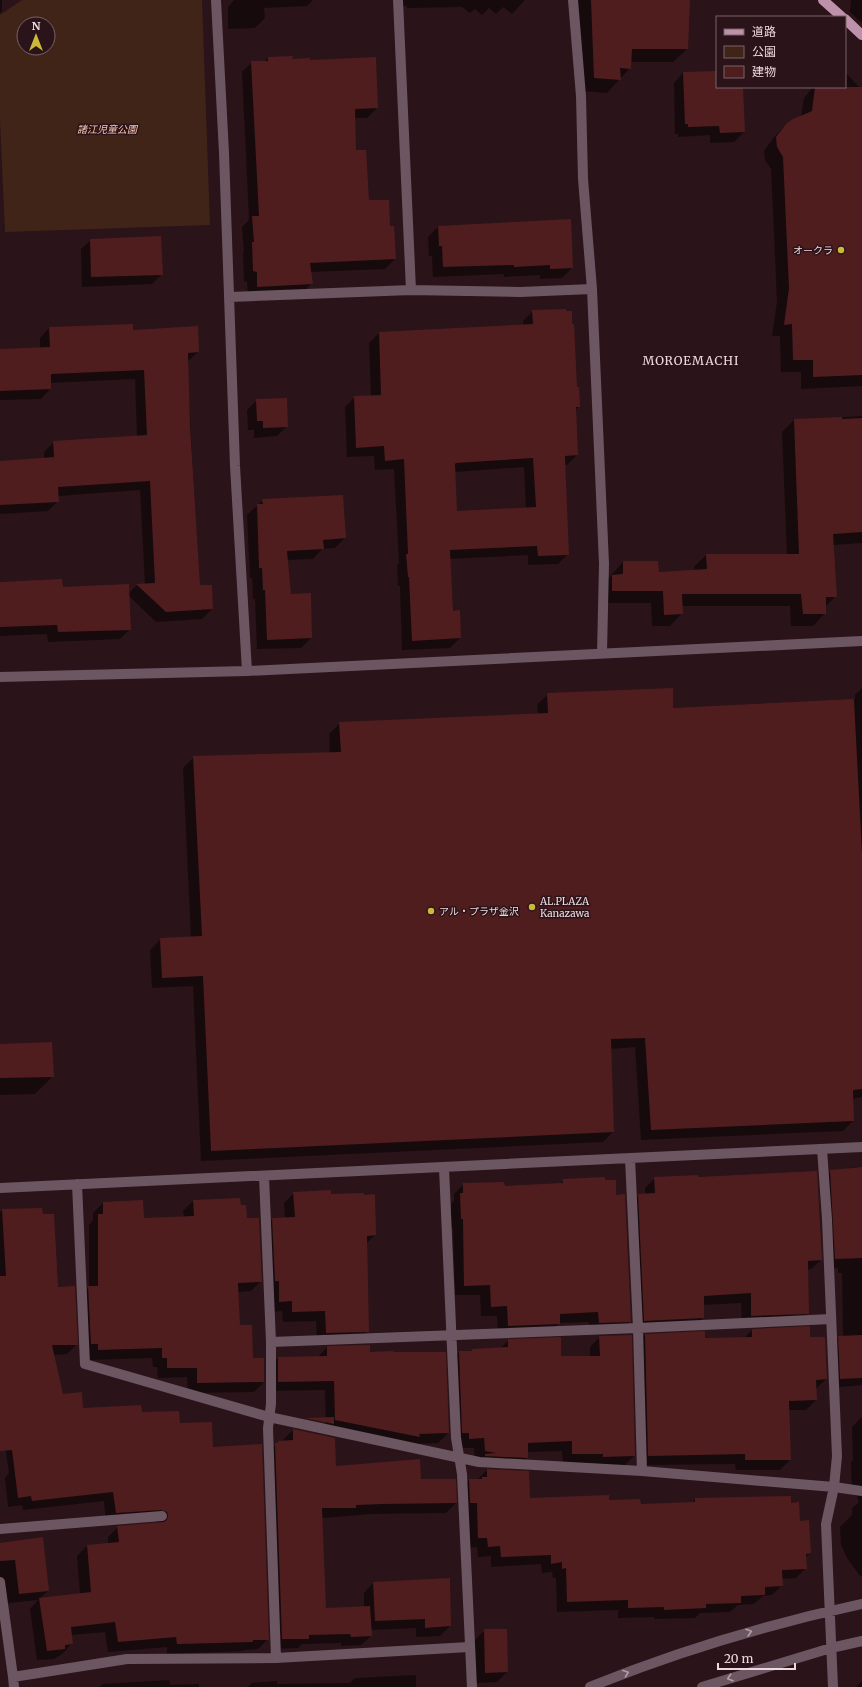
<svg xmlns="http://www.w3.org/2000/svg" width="862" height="1687" font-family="Merriweather,'Noto Sans JP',serif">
  <rect width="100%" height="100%" fill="#2a1319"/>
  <path fill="#412418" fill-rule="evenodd" d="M22,0H202L210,225L5,232L0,119V15ZM24,24H48V48H24Z"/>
  <path fill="#0007" fill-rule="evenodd" d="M0,0H2V11L0,13Z
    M234,0H313L307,6L264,8L265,18L255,28L228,29V7Z
    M401,0H525L512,14L503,7L496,14L489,8L482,15L475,9L470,13L462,7L407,8V6H401Z
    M578,0H689L687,49L673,62H630V68L607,93L581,91Z
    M851,0H862V23L850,12Z
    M268,58L309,61L377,108L367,118H355V151L368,201L389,227L395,259L385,269L310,272L312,283L302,293L248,297L247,282L244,281L243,253L244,251L242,227L249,220L242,72L252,62H264Z
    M717,72V87H742L744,132L734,142L710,143V135L678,137V134H675L674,83L683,73Z
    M845,72L862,90V386L801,389V372H781L780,336H772L777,301L771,169L765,160L764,151L774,137L787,124L801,116L804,98L813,87H845Z
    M438,227L572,268L562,278L540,279V275L504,277V274L433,277L432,256H429L428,237Z
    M91,240L162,274L152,284L82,287L81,249Z
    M533,311L576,388L579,407L575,410L577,455L567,465H565L568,554L558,564L528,565V555L449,559L452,612L460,638L450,648L402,650L400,586H398L397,565L399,563L394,469L375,470L374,456L347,457L345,407L355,397L371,396L369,343L379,333L523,326V321ZM524,467L526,509L456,512L454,472Z
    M49,328L132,331L198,352L187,362L199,586H211L212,609L202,619L156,622L129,596L130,629L120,639L48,642L47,634L0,636V583L129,593L137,585H145L140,490L58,496V501L48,511L0,514V462L44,459V452L54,442L137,437L135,379L50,383V389L41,399L0,400V350L40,349V338Z
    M257,400L287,426L277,436L254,438V430H248L247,410Z
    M862,416V543L833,545L836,596L825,607V613L813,626H791L790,606H682V613L670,626H652L651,603H600V588L623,562L658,573L695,571L694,567L706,555H787L782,432L794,420Z
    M263,500L345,538L335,548L322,549L313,559L287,560L290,595L311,638L301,648L257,649L255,599H253L252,578H250L247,515Z
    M862,688V1097L852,1099L853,1121L843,1131L641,1140L635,1047L610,1049L613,1132L603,1142L201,1161L193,986L152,988L150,950L161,939L191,938L183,768L194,757L330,754L329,734L340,723L538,715L537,705L548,694L672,709L855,700V695Z
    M0,1045L53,1076L35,1094L0,1095Z
    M862,1167V1385L831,1388L829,1347L839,1337H843L842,1273H838V1268L826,1269L821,1181L831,1171L845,1170L848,1168Z
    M655,1178H698L821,1260L811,1269L807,1270L808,1313L798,1323L742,1326L741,1303L703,1305V1318L694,1328L635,1331L629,1205L639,1195H645V1188Z
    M564,1180L604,1181L615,1196L630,1321L620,1331L589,1332V1322L559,1323L549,1334L498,1336L497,1316H481L480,1295H455L453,1228H451V1204L454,1201V1194L464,1184L504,1187L559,1185Z
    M294,1193L363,1196L375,1235L366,1244L368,1331L358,1341L317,1343L316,1321L283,1322L282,1311L270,1312L263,1229L273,1219L285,1218L284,1203Z
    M142,1201L143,1219L184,1217L183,1211L193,1201L240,1206L246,1219L261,1281L251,1291L238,1292L239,1326L264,1382L254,1392L188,1393L187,1377L158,1378L157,1367H153L152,1358L89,1360L79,1297L89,1287V1225L93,1220V1213L103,1203Z
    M3,1210L57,1288L77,1344L67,1354L53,1355L62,1395L82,1410L141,1413L179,1424L212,1448L268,1639L258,1649L244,1650L242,1651L167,1654V1647L108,1652L105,1632L71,1635V1644L62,1654L54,1659L37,1660L30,1609L38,1600L0,1604V1544L48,1591L39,1599L80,1594L77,1556L87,1546L108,1544V1537L118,1527L158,1524L155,1520L106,1523L104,1501L23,1510L22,1505L8,1507L5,1478L9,1473L5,1445H0V1212Z
    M752,1330L809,1338L826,1379L816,1389V1400L806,1410H789L790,1460L780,1470H736L735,1464L639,1465L635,1345L645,1335L704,1339L744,1338Z
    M600,1337L634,1456L624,1466H593V1463L563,1464L562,1451L527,1452V1458L517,1468L475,1460L474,1448H459L449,1362L459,1352H470L473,1350L501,1348L509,1340L560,1357H590V1347Z
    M327,1347L369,1353H392L448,1433L438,1443L411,1444L326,1429L325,1390L268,1391V1368L278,1358L318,1357Z
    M862,1417V1576H860L847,1558L841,1545L840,1527L852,1515V1508L859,1502L857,1496L852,1494L851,1462L853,1460L852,1427Z
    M293,1430L334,1439L336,1467L420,1480L456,1503L446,1513L371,1514L322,1518L325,1609L364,1608V1593L373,1583L450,1626L440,1636L416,1637V1628L370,1630L371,1636L361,1645L341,1646V1643L302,1644L298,1648L272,1649L266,1454L279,1442H283V1440Z
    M487,1470L528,1472L529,1499L608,1501L640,1505L692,1503L695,1499L790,1504L799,1522L810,1553L805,1558L806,1568L796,1578L781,1579L782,1585L772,1595L763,1596L754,1604L738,1605L730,1612L700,1613L695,1618L654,1619V1617L618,1618V1610L557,1612L556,1578H553L552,1572L542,1573L541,1564L491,1567V1556L478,1557L477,1547L469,1548L459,1490L469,1480H477Z
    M485,1630L507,1672L497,1682L476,1683L475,1640Z
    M416,1675V1687H248L252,1683L277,1681V1684L350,1683L355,1678Z
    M169,1680L170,1685L199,1684V1687H99L103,1684Z
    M862,1681V1687H856Z"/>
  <path fill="#501d1e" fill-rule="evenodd" d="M591,0H690L688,49H632L631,69L620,68L621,80L594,78Z
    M293,56L292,59L310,58V60L376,57L378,108L355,109L356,150H366L369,200H389L390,226H394L396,259L310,263L313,284L257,287V272L253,271L252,242H254L252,216H259L251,61H268V57Z
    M717,71V87H743L745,132L720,133L719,126L688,127V124H685L683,72Z
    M815,87H862V375L813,377V360H793L792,324L784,325L789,288L783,157L777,147L776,137L787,123L793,119L812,111Z
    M571,219L573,268L550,269V265L514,267V265L443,267L442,246H439L438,226Z
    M161,236L163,275L91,277L90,239Z
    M566,309V311H572V324H574L577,387H579L580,407H576L578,455L565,456L569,555L538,556L537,546L450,550L453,611L460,610L461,638L412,641L409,577H408L406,554H408L404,459L385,461L384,446L356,448L354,396L381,395L379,332L533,324L532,310ZM533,458L536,507L457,511L455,464L456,463Z
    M133,324V330L198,326L199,352L188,353L190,425L200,585H212L213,609L166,612L136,584L155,583L150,481L58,487L59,502L0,505V461L54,457L53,441L147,435L144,370L51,374V389L0,391V349L50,347L49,327Z
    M287,398L288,427L263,428V421H257L256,399Z
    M842,417V419L862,418V532L833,534L837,597H826V614H803L801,594H682L683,614L664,615L663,591H612V575L623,574V561H658L659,572L707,569L706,554H799L794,419Z
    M343,495L346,538L323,540L324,549L287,551L291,594L311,593L312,638L267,640L265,590H263L262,568H259L257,504H263L262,499Z
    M62,579L63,587L129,584L131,630L58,632L57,625L0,627V582Z
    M673,688V708L853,699L854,700L862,854V1089L853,1090L854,1121L651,1130L645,1038L611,1039L614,1132L211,1151L203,976L162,978L160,938L202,936L193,756L341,752L339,722L548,713L547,693Z
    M52,1042L54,1077L0,1078V1044Z
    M862,1167V1258L835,1259L830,1170Z
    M817,1171L822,1260L808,1261L809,1314L751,1316V1293L704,1296V1318L644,1321L638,1194L655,1193L654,1177L698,1175L699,1177Z
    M605,1177V1180H616V1195L625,1194L631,1322L599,1323L598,1312L560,1314V1324L508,1326L507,1306L491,1307L490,1285L464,1286L463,1219H461L460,1193H463V1183L504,1182L505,1186L563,1183V1179Z
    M331,1190V1194L364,1193V1195L375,1194L376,1235L367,1236L369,1332L326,1333L325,1311L292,1312V1301L279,1302V1281H275L272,1218L295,1217L293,1192Z
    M240,1198L241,1205H246L247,1218H259L262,1282L238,1283L240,1325H252L253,1358H264V1382L197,1383V1368H167V1358H162V1348L98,1350V1344H91L88,1286H98V1214H103V1202L143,1200L144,1218L194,1216L193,1200Z
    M42,1208L43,1214H54L58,1287L75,1286L78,1345H52L63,1394L82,1392L83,1408L141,1405L142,1412L179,1411L180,1423L212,1422L213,1447L262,1444L269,1640H253V1642L177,1644L176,1637L118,1642L115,1622L71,1627L73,1644L65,1645V1649L47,1651L39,1598L91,1592L87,1545L119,1542L117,1526L163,1522L166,1521L168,1516L167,1512L161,1510L116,1513L113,1492L32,1501L31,1496L18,1498L12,1450L0,1451V1276H6L2,1209Z
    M810,1326V1337H825L827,1379L816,1380L817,1400L789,1401L791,1460H745V1454L648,1456L645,1334L705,1331V1338L752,1337V1329Z
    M632,1335L635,1456L603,1457V1454H572V1441L528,1443V1458L485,1456V1454L496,1453L485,1451L484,1438L469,1439V1433H462L459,1351H472V1349L508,1347V1339L561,1337V1356H600L599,1336Z
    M862,1335V1378L840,1379L838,1336Z
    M370,1345V1352L393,1351V1352H446L449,1433L419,1434L420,1437L335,1420L334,1381L278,1382V1357L327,1356V1346Z
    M334,1417V1424L305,1418Z
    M293,1429L335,1438L336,1466L420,1459L421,1479H456L457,1503L382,1504L356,1505V1508H322L326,1608L370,1606L372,1636L351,1637L350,1634L309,1635V1639H282L275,1443H278V1441L293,1440Z
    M487,1469L529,1471L530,1498L609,1495V1500L640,1499L641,1504L695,1502V1498L791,1496V1503L799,1502L800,1521L809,1520L811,1553L806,1554L807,1569L782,1570L783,1586L765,1587V1595L741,1596V1603L706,1604V1608L664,1610V1607L628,1608V1600L567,1602L566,1568L562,1569V1562L551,1564V1555L501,1557L500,1546L488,1547L487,1538H478L477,1503H470L469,1479H482V1477H487Z
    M43,1537L49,1591L19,1594L15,1560L0,1561V1543Z
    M450,1578L451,1626L425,1628V1619L375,1621L373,1582Z
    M484,1629H507L508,1672L485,1673Z"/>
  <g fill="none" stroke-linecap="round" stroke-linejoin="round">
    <path stroke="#6c5662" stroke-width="10" d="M216,0L224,153L235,466L247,671
      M398,0L411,290
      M573,0L581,96L583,179L592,289L604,564L602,653
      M229,297L411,290L520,292L592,289
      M0,677L247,671L862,641
      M822,1149L827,1219L837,1456L834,1487L826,1524L833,1687
      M630,1158L638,1328L642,1471
      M444,1168L456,1438L462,1474L472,1687
      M264,1176L271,1342V1404L268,1428L276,1658
      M77,1184L85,1364L269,1417L479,1462L642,1471L834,1487L862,1491
      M0,1188L862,1147
      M271,1342L638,1328L831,1319
      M0,1529L162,1516
      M0,1582L13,1677
      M14,1687L13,1677L127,1659L276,1658L469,1647
      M590,1687C678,1651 769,1624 862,1604
      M702,1687L831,1648L862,1641"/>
    <path stroke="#be91ab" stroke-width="10" d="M823,0L842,17
      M845,19L862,35"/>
  </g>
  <defs><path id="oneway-chevron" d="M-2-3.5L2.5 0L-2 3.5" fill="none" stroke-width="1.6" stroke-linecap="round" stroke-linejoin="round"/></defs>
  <g stroke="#b29fa6">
    <use href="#oneway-chevron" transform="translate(749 1632) rotate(-16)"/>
    <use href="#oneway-chevron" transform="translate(626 1673) rotate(-20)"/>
    <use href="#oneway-chevron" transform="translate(730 1678) rotate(162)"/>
  </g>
  <g fill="#ccb938" stroke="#2a1319" stroke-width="1.5">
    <circle cx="841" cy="250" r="4"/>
    <circle cx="532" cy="907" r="4"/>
    <circle cx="431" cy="911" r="4"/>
  </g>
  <g text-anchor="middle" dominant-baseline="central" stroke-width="3" stroke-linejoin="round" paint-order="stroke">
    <g font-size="10" font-style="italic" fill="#fbc8b4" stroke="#2a1319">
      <text x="107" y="129">諸江児童公園</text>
    </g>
    <g font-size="10" fill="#ecdade" stroke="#2a1319" text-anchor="start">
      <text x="833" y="250" text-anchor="end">オークラ</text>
      <text x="540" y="901">AL.PLAZA<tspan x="540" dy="12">Kanazawa</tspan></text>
      <text x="439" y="911">アル・プラザ金沢</text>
    </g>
    <g font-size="12" letter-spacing="1" fill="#ecdade" stroke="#2a1319">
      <text x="691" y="360">MOROEMACHI</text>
    </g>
  </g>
  <rect x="716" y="16" width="130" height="72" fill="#2a1319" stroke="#786368"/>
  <rect x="724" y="29" width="20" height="6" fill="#be91ab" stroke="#786368"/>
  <text x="752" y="36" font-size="12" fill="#ecdade">道路</text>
  <rect x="724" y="46" width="20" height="12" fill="#412418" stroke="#786368"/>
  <text x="752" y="56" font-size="12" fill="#ecdade">公園</text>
  <rect x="724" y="66" width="20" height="12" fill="#501d1e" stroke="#786368"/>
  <text x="752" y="76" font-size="12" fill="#ecdade">建物</text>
  <g transform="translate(36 36)"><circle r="19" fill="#2a1319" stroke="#786368"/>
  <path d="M0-3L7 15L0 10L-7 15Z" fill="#ccb938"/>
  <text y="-6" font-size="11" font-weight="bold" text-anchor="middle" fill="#ecdade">N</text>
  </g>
  <path d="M718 1663v6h77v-6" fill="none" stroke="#ecdade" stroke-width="2"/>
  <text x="724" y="1663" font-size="12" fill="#ecdade" stroke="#2a1319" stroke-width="3" paint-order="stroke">20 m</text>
</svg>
